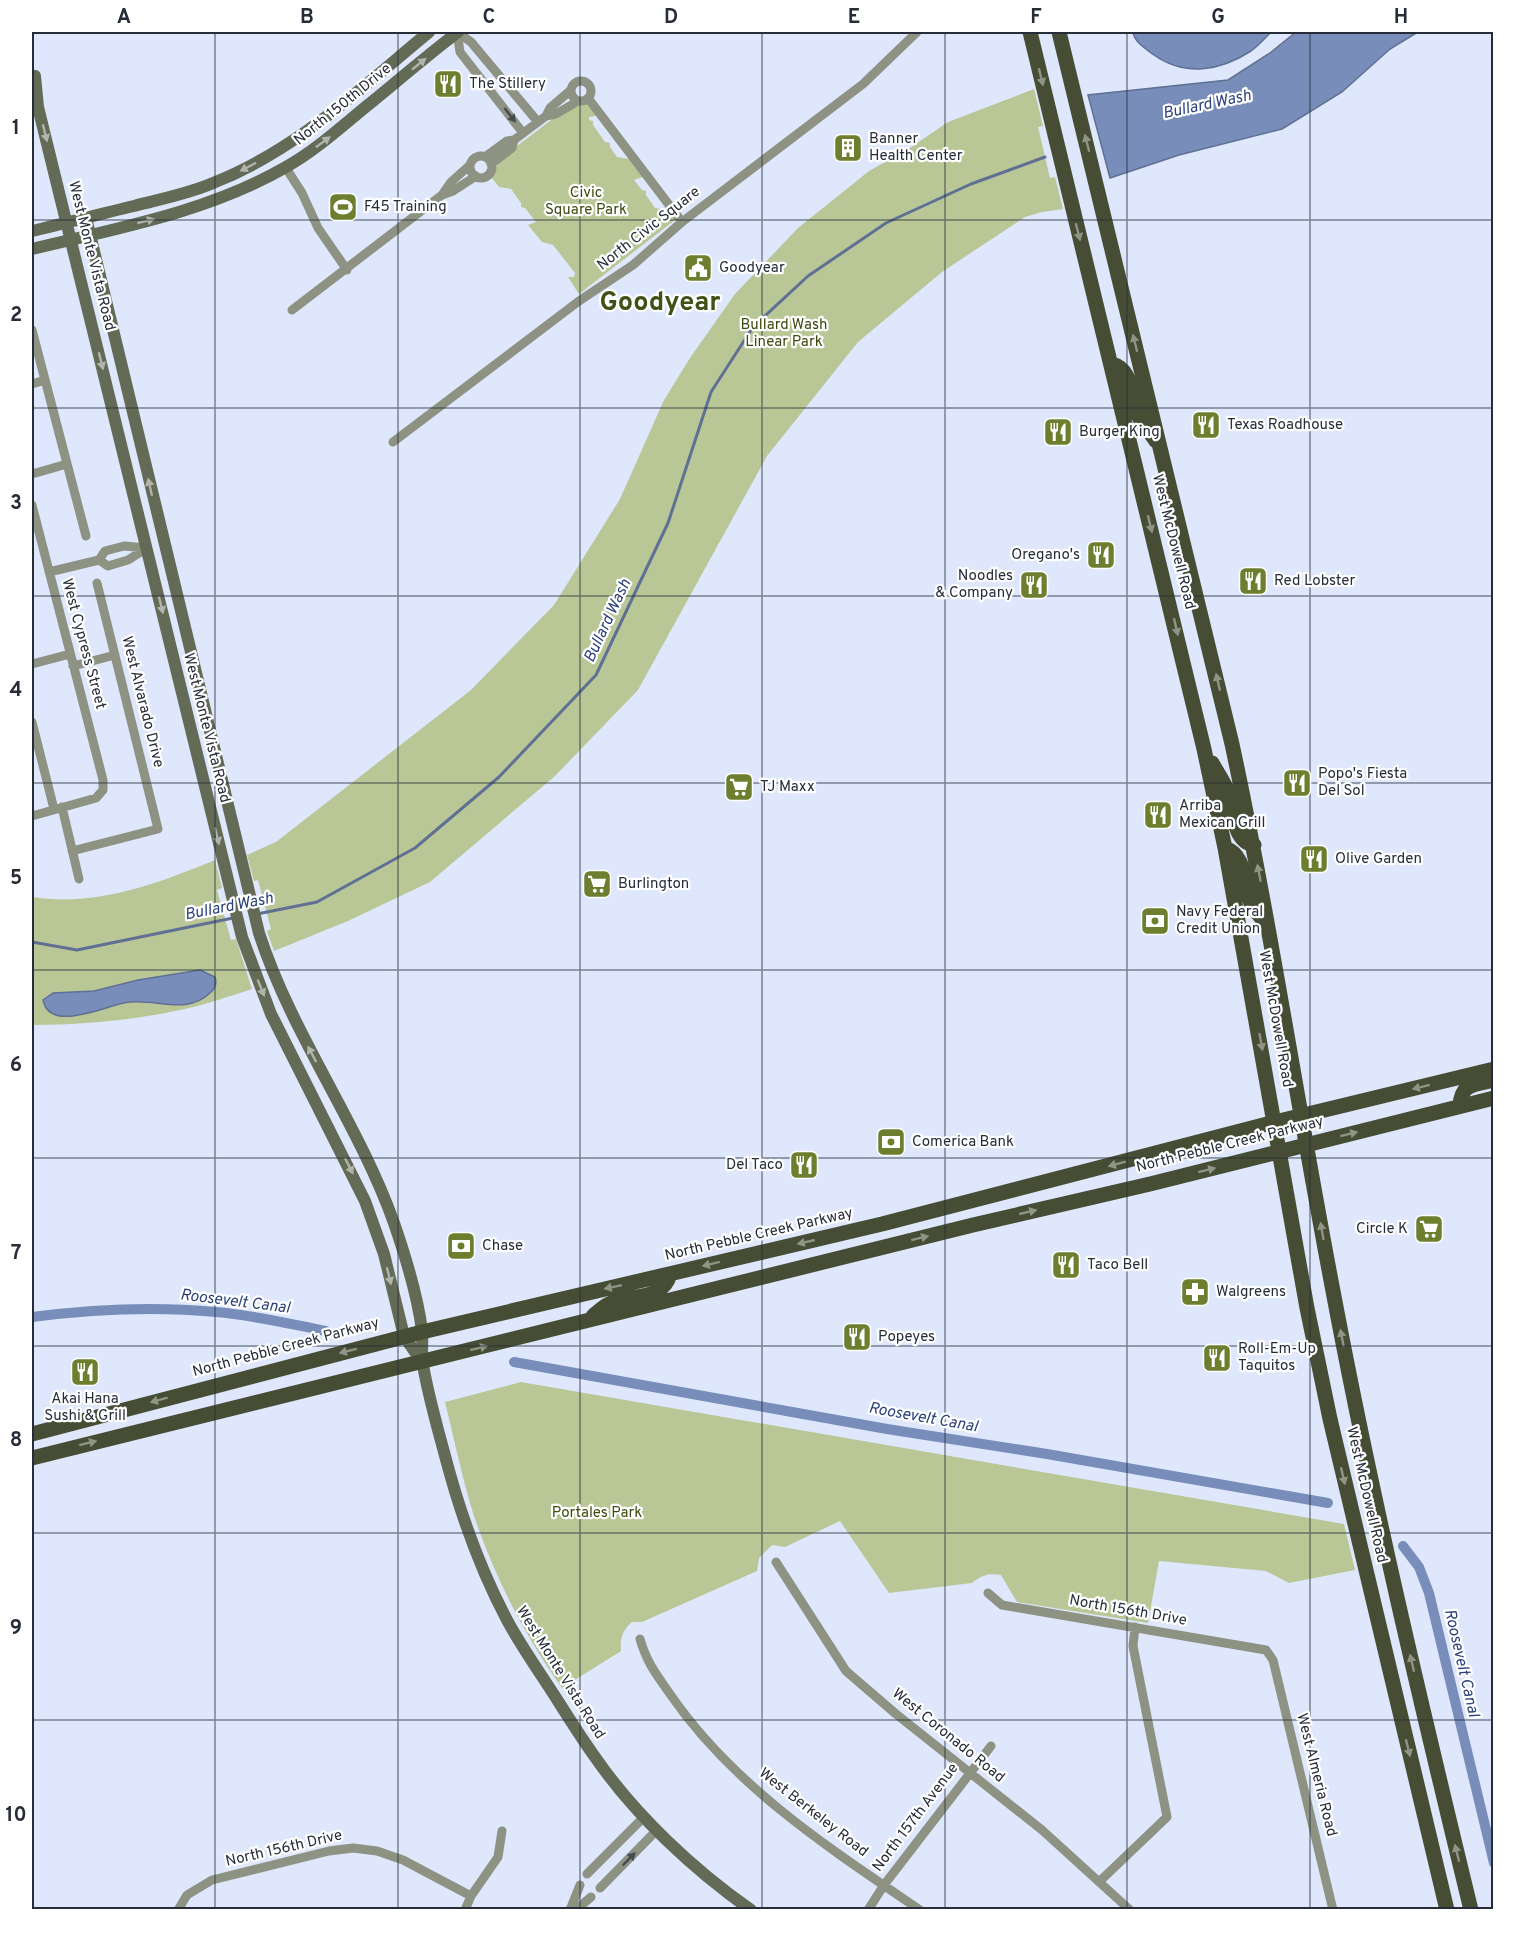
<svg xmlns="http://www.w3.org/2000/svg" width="1525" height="1941" font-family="Overpass,sans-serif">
  <rect width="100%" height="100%" fill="#dee7fb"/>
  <path fill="#b9c797" d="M1034,89L1043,126L1038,127L1050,178L1055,177L1063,209L1042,212L1025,217L942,272L858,342L767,456L638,690L555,776L430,882L348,921L274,951L267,931L271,929L258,880L254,881L247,855L276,842L471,690L554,605L620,499L664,400L690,358L735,294L798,228L869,171L907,150L948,122Z
    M588,103L596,116L589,117V120L593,121V125L605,142L610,143V147L617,157L629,159L643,177L634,180L642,190L646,191V195L655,208L668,210L675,220L579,294L568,277H574L575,273L553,245L542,242L528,225L536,222L525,208L521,207V203L511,189L499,187L491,177L501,158L567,108Z
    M215,860L222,888L217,890L231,940L236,939L252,989C230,996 208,1004 185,1009C136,1020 81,1025 32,1025V897C96,907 157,884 215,860Z
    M521,1382L1344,1524L1355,1570L1289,1583L1266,1571L1159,1561L1148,1623L1017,1602L1001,1575C989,1573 982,1575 972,1583L889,1593L840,1521L785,1547L772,1545L759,1558L757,1571L642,1622H632C622,1631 620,1638 621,1651L562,1688C525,1636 493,1574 473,1513C462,1477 454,1438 445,1402Z"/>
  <path fill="#798dbb" stroke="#607094" stroke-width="1.5" d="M1133,32H1271C1265,38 1258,46 1251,51C1220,71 1185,77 1154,55C1146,49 1134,42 1133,32Z
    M1296,32H1418L1390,49L1342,92L1282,129L1179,155L1110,178L1088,95L1228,80L1270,53Z
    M200,970L215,977C217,983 216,988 210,993C187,1015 157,999 130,1002C110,1003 50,1035 43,1000L53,993L94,991L138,980Z"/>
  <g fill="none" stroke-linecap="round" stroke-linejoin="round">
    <path stroke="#607094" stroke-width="3" d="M257,914L317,902L415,848L499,777L596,675L668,523L711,392L753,327L808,276L886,223L971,184L1045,157
      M32,942L77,950L233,918"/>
    <path stroke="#798dbb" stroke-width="10" d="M32,1317C93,1309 154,1306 216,1312C253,1315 290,1324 326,1331
      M514,1362L887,1429L1047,1454L1328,1503
      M1403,1546L1419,1567L1429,1593L1494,1863"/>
    <path stroke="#8d9283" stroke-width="9" d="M457,32L460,52L523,133
      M457,32L471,42L538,122
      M571 91a10 10 0 1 1 20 0a10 10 0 1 1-20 0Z
      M588,98L682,222
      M546,116L556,114L578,101
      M470 167a11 11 0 1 1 22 0a11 11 0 1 1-22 0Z
      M485,157L507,141L514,140L546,116L550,108L571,90
      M491,164L512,148L514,140
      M286,168L302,193L318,228L347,270
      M442,195L453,191L476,176
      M292,310L442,195L451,182L470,165
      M32,330L86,536
      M32,384L45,380
      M393,442L579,301L633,265L682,222L863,84L917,32
      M32,474L67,464
      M32,505L103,780V790L96,798L32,816
      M124,546L147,548L128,560L108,566L99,560L105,551Z
      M49,572L99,560
      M32,664L70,654
      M73,666L115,655
      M32,722L54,809
      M62,807L79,879
      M72,851L158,829L97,583
      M776,1562L846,1671L896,1714L1042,1830L1130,1910
      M988,1593L1002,1605L1266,1650L1273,1660L1333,1910
      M640,1639C647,1663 656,1674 670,1694C733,1786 829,1848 920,1910
      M587,1874L644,1817
      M1100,1881L1167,1817L1133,1646L1135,1627
      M600,1888L657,1830
      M178,1910L187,1895L212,1880L329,1851L353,1848L377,1851L403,1860L471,1896
      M465,1910L471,1896L498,1857L502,1831
      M570,1910L580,1885
      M576,1910L591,1897
      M868,1910L884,1885L991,1746"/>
    <path stroke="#636a55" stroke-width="12" d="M35,76L38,107L242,937L271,1014L365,1201L384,1254L404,1336L422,1362
      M86,218L259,933C292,1035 358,1122 394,1223C405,1255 418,1297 422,1331C423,1342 421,1354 423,1365C428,1394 436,1423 444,1452C459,1510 479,1567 507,1620C522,1648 541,1674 558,1701C570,1720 582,1739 595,1757C635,1815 694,1870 751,1910
      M32,231C66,223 100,214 134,206C160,199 188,194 213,183C297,150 361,88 429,32
      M32,249C118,228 208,212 286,167C318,149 344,124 373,101C401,78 429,54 458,32"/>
    <path stroke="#464d34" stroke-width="15" d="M1030,32L1204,749L1225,848L1307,1308L1330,1419L1447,1910
      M1059,32L1232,744C1271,926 1298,1109 1333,1291C1372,1499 1421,1704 1471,1910
      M1112,364C1133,369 1130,396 1137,413C1141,423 1150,432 1156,441
      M1212,763C1217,772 1224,782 1228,792C1234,809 1232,841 1254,845
      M1225,848C1247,856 1242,882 1250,901C1253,909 1261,917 1266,924
      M1460,1106C1461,1083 1474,1085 1494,1080
      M593,1316C598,1312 603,1307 609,1304C629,1294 663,1302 670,1274
      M32,1434L422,1332L882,1224L1275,1122L1494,1069
      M32,1458L973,1225L1150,1184L1494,1098"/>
  </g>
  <defs><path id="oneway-solid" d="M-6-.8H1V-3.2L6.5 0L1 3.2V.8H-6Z" transform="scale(1.5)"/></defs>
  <g fill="#b1b4aa">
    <use href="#oneway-solid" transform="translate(419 64) rotate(-39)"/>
    <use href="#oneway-solid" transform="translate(45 133) rotate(76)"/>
    <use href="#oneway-solid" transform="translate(323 142) rotate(-37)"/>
    <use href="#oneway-solid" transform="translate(248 167) rotate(152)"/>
    <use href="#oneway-solid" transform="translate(146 221) rotate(-14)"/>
    <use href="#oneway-solid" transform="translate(101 361) rotate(76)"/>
    <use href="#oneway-solid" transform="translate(150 487) rotate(-103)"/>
    <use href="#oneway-solid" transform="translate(161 605) rotate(76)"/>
    <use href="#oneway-solid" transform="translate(217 836) rotate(76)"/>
    <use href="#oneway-solid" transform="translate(261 988) rotate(68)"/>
    <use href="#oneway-solid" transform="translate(312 1054) rotate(-118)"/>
    <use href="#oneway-solid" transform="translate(349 1166) rotate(63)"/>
    <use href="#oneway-solid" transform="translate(389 1276) rotate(76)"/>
  </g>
  <g fill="#909485">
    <use href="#oneway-solid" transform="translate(1041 77) rotate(76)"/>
    <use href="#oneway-solid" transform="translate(1087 143) rotate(-104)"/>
    <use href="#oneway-solid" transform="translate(1078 232) rotate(76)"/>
    <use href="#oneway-solid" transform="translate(1135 343) rotate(-104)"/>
    <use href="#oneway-solid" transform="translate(1150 524) rotate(76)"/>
    <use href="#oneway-solid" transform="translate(1176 627) rotate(77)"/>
    <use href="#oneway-solid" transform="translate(1218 682) rotate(-103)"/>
    <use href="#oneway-solid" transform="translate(1259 873) rotate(-101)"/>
    <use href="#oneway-solid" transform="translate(1261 1042) rotate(80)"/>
    <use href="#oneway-solid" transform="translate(1421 1087) rotate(166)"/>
    <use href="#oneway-solid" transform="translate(1349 1134) rotate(-14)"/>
    <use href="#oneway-solid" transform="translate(1117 1164) rotate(165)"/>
    <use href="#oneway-solid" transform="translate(1207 1170) rotate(-14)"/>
    <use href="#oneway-solid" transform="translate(1028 1212) rotate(-13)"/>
    <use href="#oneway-solid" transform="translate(1322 1231) rotate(-100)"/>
    <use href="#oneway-solid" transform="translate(920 1238) rotate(-14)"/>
    <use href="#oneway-solid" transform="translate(806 1242) rotate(167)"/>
    <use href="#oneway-solid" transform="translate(711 1264) rotate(166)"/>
    <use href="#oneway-solid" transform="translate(613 1287) rotate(168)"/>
    <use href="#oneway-solid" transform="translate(1342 1338) rotate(-101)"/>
    <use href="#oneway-solid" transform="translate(479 1348) rotate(-14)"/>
    <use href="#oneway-solid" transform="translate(348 1351) rotate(166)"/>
    <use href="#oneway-solid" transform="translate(159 1400) rotate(165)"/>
    <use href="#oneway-solid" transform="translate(88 1443) rotate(-14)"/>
    <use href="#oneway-solid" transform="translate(1343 1476) rotate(77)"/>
    <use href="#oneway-solid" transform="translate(1412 1663) rotate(-103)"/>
    <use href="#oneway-solid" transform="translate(1408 1748) rotate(76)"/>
    <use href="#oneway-solid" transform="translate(1457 1853) rotate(-104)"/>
  </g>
  <g fill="#464b4f">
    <use href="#oneway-solid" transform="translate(510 115) rotate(52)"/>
    <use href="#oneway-solid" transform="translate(629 1859) rotate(-46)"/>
  </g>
  <path fill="none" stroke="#272c39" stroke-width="1.5" stroke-opacity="0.55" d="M215,32V1910M398,32V1910M580,32V1910M762,32V1910M945,32V1910M1127,32V1910M1310,32V1910M32,220H1494M32,408H1494M32,596H1494M32,783H1494M32,970H1494M32,1158H1494M32,1346H1494M32,1533H1494M32,1720H1494"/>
  <defs>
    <g id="restaurant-square" transform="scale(1.5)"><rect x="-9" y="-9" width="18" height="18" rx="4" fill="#6d7f2f" stroke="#fff"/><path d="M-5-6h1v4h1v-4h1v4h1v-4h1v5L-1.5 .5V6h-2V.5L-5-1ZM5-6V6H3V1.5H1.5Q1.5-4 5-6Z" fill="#fff"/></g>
    <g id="building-square" transform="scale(1.5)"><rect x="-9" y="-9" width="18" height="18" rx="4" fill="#6d7f2f" stroke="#fff"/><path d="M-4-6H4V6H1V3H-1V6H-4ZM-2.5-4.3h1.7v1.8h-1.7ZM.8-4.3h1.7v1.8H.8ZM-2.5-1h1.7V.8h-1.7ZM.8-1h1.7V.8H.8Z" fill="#fff"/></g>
    <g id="stadium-square" transform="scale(1.5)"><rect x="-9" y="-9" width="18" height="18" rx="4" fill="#6d7f2f" stroke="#fff"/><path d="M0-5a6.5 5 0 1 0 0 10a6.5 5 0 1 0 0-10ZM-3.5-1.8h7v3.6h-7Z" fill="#fff"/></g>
    <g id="civic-square" transform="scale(1.5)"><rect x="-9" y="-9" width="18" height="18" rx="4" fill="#6d7f2f" stroke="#fff"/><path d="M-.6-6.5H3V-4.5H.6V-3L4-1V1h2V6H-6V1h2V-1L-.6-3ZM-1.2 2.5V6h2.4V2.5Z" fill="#fff"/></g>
    <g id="supermarket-square" transform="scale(1.5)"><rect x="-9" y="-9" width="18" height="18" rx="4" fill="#6d7f2f" stroke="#fff"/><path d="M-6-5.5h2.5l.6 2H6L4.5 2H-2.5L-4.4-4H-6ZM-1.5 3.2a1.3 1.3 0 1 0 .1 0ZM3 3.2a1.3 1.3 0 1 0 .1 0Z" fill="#fff"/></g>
    <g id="bank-square" transform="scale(1.5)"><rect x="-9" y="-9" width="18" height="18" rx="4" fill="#6d7f2f" stroke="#fff"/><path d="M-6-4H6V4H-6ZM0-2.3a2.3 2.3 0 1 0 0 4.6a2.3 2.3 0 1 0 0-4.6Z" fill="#fff"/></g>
    <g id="pharmacy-square" transform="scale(1.5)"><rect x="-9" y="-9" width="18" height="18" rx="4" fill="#6d7f2f" stroke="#fff"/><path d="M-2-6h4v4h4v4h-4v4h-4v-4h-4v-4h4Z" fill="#fff"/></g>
  </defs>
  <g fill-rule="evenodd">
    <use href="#restaurant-square" x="448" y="84"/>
    <use href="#building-square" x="848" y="148"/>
    <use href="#stadium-square" x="343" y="207"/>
    <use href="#civic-square" x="698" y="268"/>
    <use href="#restaurant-square" x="1206" y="425"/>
    <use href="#restaurant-square" x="1058" y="432"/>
    <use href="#restaurant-square" x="1101" y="555"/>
    <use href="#restaurant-square" x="1253" y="581"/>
    <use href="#restaurant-square" x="1034" y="585"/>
    <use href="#restaurant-square" x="1297" y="783"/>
    <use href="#supermarket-square" x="739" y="787"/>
    <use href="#restaurant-square" x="1158" y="815"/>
    <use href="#restaurant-square" x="1314" y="859"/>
    <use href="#supermarket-square" x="597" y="884"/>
    <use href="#bank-square" x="1155" y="921"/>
    <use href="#bank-square" x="891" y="1142"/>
    <use href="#restaurant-square" x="804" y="1165"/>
    <use href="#supermarket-square" x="1429" y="1229"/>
    <use href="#bank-square" x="461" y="1246"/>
    <use href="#restaurant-square" x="1066" y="1265"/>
    <use href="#pharmacy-square" x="1195" y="1292"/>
    <use href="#restaurant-square" x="857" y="1337"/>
    <use href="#restaurant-square" x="1217" y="1358"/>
    <use href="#restaurant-square" x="85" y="1372"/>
  </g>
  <g text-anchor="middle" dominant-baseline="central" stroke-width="4.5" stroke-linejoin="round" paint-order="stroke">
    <g font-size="15" fill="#272c39" stroke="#fff" text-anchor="start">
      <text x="469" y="84">The Stillery</text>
      <text x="869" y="139">Banner<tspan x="869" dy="17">Health Center</tspan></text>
      <text x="364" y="207">F45 Training</text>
      <text x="719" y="268">Goodyear</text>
      <text x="1227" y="425">Texas Roadhouse</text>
      <text x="1079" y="432">Burger King</text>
      <text x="1080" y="555" text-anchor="end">Oregano's</text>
      <text x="1013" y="576" text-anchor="end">Noodles<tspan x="1013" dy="17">&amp; Company</tspan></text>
      <text x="1274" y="581">Red Lobster</text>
      <text x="1318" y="774">Popo's Fiesta<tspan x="1318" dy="17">Del Sol</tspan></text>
      <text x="760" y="787">TJ Maxx</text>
      <text x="1179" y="806">Arriba<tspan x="1179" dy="17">Mexican Grill</tspan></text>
      <text x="1335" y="859">Olive Garden</text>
      <text x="618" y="884">Burlington</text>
      <text x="1176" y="912">Navy Federal<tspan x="1176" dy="17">Credit Union</tspan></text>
      <text x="912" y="1142">Comerica Bank</text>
      <text x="783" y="1165" text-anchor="end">Del Taco</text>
      <text x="1408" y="1229" text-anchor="end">Circle K</text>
      <text x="482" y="1246">Chase</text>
      <text x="1087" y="1265">Taco Bell</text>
      <text x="1216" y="1292">Walgreens</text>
      <text x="878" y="1337">Popeyes</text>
      <text x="1238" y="1349">Roll-Em-Up<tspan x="1238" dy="17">Taquitos</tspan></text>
      <text x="85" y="1399" text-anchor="middle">Akai Hana<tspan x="85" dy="17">Sushi &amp; Grill</tspan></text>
    </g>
    <g font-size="15" fill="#272c39" stroke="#fff">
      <text transform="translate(343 105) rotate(-39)">North 150th Drive</text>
      <text transform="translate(649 229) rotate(-38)">North Civic Square</text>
      <text transform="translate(91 256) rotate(76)">West Monte Vista Road</text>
      <text transform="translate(1173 542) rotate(76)">West McDowell Road</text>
      <text transform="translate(83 644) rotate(75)">West Cypress Street</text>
      <text transform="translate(142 702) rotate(76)">West Alvarado Drive</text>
      <text transform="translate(206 728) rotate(76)">West Monte Vista Road</text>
      <text transform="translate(1275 1019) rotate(80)">West McDowell Road</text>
      <text transform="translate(1230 1145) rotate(-14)">North Pebble Creek Parkway</text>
      <text transform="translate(759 1235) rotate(-13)">North Pebble Creek Parkway</text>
      <text transform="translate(286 1348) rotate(-15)">North Pebble Creek Parkway</text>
      <text transform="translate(1366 1495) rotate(77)">West McDowell Road</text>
      <text transform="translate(1128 1611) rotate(10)">North 156th Drive</text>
      <text transform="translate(560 1673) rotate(58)">West Monte Vista Road</text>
      <text transform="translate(948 1736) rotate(39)">West Coronado Road</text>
      <text transform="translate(1316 1775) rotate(76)">West Almeria Road</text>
      <text transform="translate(813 1813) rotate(38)">West Berkeley Road</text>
      <text transform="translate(916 1818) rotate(-53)">North 157th Avenue</text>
      <text transform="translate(284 1849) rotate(-13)">North 156th Drive</text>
    </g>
    <g font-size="15" fill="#3d490d" stroke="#fff">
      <text x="586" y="193">Civic<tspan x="586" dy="17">Square Park</tspan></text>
      <text x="784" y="325">Bullard Wash<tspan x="784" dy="17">Linear Park</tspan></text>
      <text x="597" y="1513">Portales Park</text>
    </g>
    <g font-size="16" font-style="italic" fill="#2b417c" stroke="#fff">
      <text transform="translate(1207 105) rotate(-12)">Bullard Wash</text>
      <text transform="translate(608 621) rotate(-65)">Bullard Wash</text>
      <text transform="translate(229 907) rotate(-11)">Bullard Wash</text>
      <text transform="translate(235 1302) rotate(7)">Roosevelt Canal</text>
      <text transform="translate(923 1418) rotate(10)">Roosevelt Canal</text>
      <text transform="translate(1461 1663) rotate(77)">Roosevelt Canal</text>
    </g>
    <g font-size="27" font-weight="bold" fill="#424f17" stroke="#fff">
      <text x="660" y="303">Goodyear</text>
    </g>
  </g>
  <rect width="1525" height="1941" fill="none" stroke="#ffffff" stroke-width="66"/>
  <rect x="33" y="33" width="1459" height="1875" fill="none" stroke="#272c39" stroke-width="2"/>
  <g font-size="20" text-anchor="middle" font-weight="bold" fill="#272c39">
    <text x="124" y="23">A</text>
    <text x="307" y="23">B</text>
    <text x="489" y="23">C</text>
    <text x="671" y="23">D</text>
    <text x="854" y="23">E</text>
    <text x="1036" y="23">F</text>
    <text x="1218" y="23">G</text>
    <text x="1401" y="23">H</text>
    <text x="16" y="134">1</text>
    <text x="16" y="321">2</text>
    <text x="16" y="509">3</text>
    <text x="16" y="696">4</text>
    <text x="16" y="884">5</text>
    <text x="16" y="1071">6</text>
    <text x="16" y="1259">7</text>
    <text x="16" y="1446">8</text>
    <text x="16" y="1634">9</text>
    <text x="16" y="1821">10</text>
  </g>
</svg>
